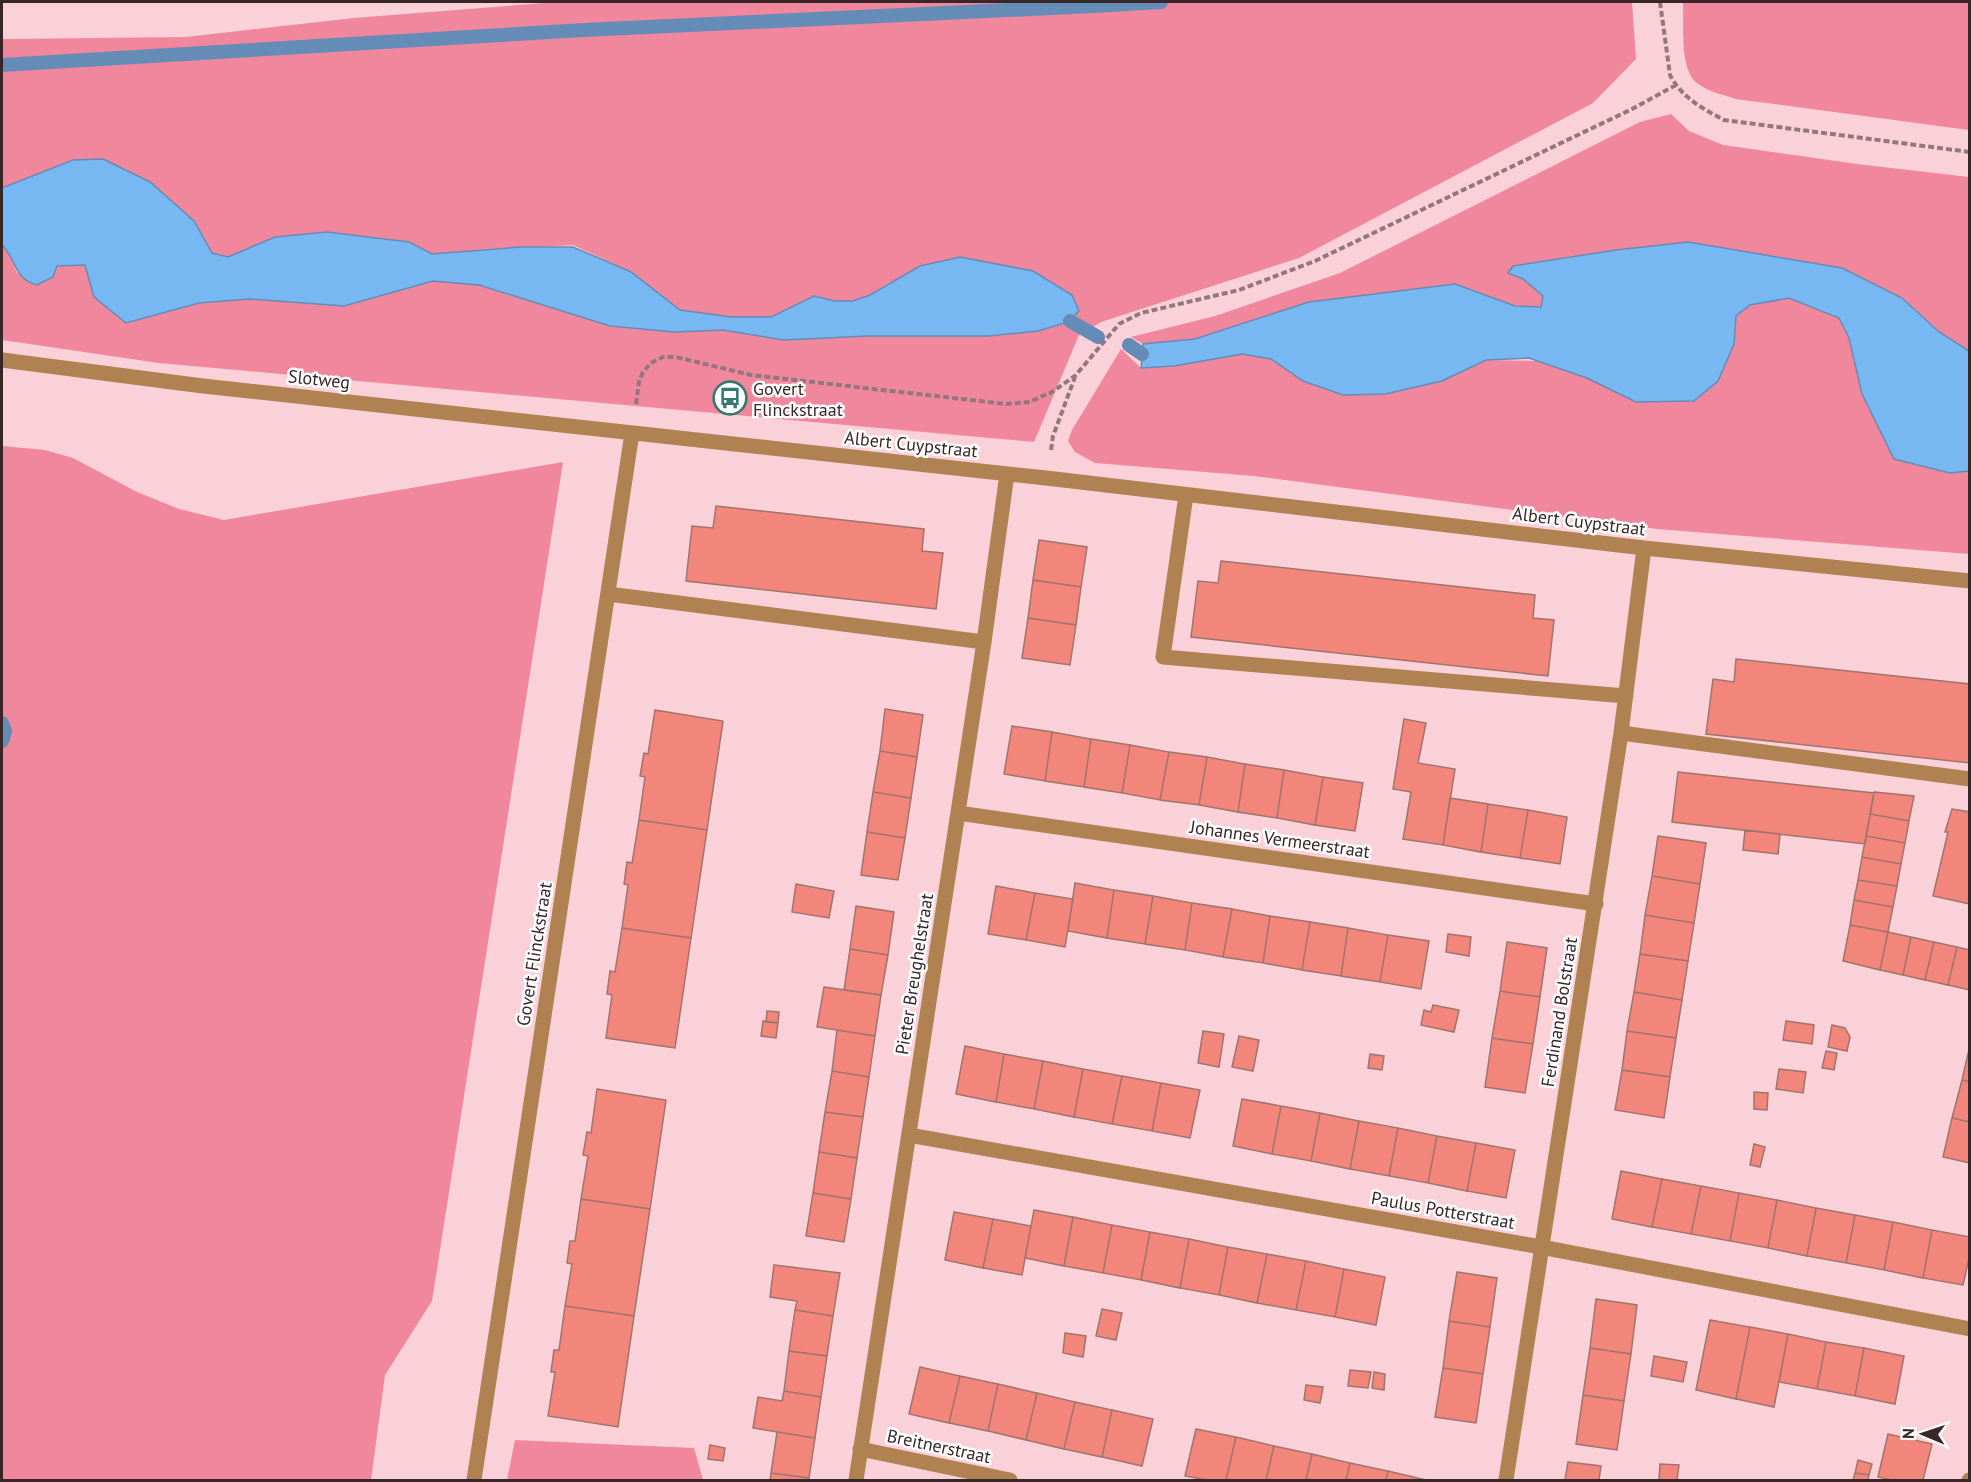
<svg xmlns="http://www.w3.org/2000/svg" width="1971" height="1482" font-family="'PT Sans',sans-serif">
  <rect width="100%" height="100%" fill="#fad1d8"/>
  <path fill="#f0879d" d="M557,2H1632L1636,59L1593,103L1299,258L1101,322L1079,335L1034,442L159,363L2,340V245L9,252L17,273L57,266L86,265L94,297L126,323L199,303L249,299L344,306L433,281L479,285L610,326L674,332L723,330L784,340L867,336H988L890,282L870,295L853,301H835L814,296L771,317H731L680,310L631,272L573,245L432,254L408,242L275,237L228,257L212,253L194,221L73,160L2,188V39L186,37L354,18Z
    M1683,2H1969V130L1736,99C1724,95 1708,92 1697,83C1679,69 1684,23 1683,2Z
    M1671,114L1689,131L1723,145L1857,164L1969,177V351L1939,332L1902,298L1727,249L1688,242L1616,250L1513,266L1509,273L1523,279L1543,296L1541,307L1515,306L1454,284L1309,302L1195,339L1143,344L1131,337L1215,316L1340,273L1640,122Z
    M1789,298L1839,318L1849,338L1862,394L1950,473L1969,471V554L1657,529L1254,476L1095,463L1075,452L1068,441L1072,430L1121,349L1141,368L1242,354L1271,359L1303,381L1385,394L1442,381L1486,360L1538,361L1587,378L1734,344L1736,316L1750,305Z
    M2,446L45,450L73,458L137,492L179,509L224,520L563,462L432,1301L385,1375L371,1480H2Z
    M515,1440L694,1448L703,1480H507Z"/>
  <path fill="#78b8f2" stroke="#658cb6" stroke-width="1.5" d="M103,159L150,182L194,221L212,253L228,257L275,237L327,232L409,242L432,254L522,247H573L631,272L680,310L731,317H771L814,296L835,301H853L870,295L920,266L960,257L1033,271L1072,295L1079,311L1068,322L1038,331L988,336H867L784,340L723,330L674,332L610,326L479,285L433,281L344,306L249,299L199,303L126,323L94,297L85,265L57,266L53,277L37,285C13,279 17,259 2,245V188L73,160Z
    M1688,242L1842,268L1902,298L1939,332L1969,351V471L1950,473L1894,459L1862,394L1849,338L1839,318L1789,298L1750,305L1736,316L1734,344L1718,381L1694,401L1636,402L1587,378L1529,358L1486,360L1442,381L1385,394L1343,395L1303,381L1271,359L1242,354L1174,366L1141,368L1143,344L1195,339L1309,302L1455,284L1515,306L1541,307L1543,296L1523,279L1508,273L1513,266L1616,250Z"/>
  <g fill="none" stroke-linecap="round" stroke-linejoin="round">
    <path stroke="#658cb6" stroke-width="14" d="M2,65L584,30L1094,6L1161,2
      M1070,321L1098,337
      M1129,345L1142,354
      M2,723L5,731L2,741"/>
  </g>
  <path fill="#f2867a" stroke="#a1736d" stroke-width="1.5" d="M716,506L924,529L922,551L943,553L936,609L686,581L692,526L713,528Z
    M1039,540L1087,547L1081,587L1033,580Z
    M1221,561L1535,595L1533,618L1554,620L1548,676L1191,637L1198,581L1218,583Z
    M1033,580L1081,587L1076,625L1028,618Z
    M1028,618L1076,625L1070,665L1022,658Z
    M1736,659L1970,684V763L1706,734L1713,679L1734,682Z
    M885,709L923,715L917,757L880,751Z
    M655,710L723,721L707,830L639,820L645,777L640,776L644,753L648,754Z
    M1404,719L1426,723L1418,763L1455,769L1443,845L1403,839L1411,792L1393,789Z
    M1012,726L1052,732L1045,781L1004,774Z
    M1052,732L1091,739L1084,787L1045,781Z
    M1091,739L1130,745L1122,793L1084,787Z
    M1130,745L1169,752L1160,800L1122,793Z
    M880,751L917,757L911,798L873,792Z
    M1169,752L1207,757L1199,805L1160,800Z
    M1207,757L1245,764L1238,812L1199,805Z
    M1245,764L1284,770L1277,818L1238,812Z
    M1284,770L1323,777L1315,825L1277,818Z
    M1678,772L1874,793L1865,844L1672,822Z
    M1323,777L1363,783L1355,831L1315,825Z
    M873,792L911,798L905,838L867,832Z
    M1874,792L1914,796L1909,821L1870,814Z
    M1450,798L1488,804L1481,852L1443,845Z
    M1488,804L1528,810L1520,858L1481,852Z
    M1952,809L1970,812V904L1933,896L1948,832H1945Z
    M1528,810L1567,817L1560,864L1520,858Z
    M1870,814L1909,821L1905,843L1866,836Z
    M639,820L707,830L691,938L622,928L628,885L624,884L627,862L632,863Z
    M1745,830L1780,834L1778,854L1743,850Z
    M867,832L905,838L898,880L861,875Z
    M1658,836L1706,843L1700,884L1652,876Z
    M1866,836L1905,843L1901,864L1862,857Z
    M1862,857L1901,864L1897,886L1858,880Z
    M1652,876L1700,884L1694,923L1645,915Z
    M1858,880L1897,886L1893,907L1854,900Z
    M1075,883L1114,890L1107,938L1068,931Z
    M796,884L834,891L829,918L792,912Z
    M996,886L1035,893L1026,940L988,934Z
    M1114,890L1153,896L1145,944L1107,938Z
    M1035,893L1073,899L1065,947L1026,940Z
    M1153,896L1192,903L1185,950L1145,944Z
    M1854,900L1893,907L1888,932L1850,925Z
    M1192,903L1232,909L1223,957L1185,950Z
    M856,906L894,912L888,955L850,949Z
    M1232,909L1270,916L1263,963L1223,957Z
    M1645,915L1694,923L1688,961L1640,954Z
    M1270,916L1310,922L1302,970L1263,963Z
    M1310,922L1348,928L1341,976L1302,970Z
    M1850,925L1888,932L1880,970L1843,961Z
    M622,928L691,938L675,1048L606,1038L612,995L607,994L610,971L615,972Z
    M1348,928L1388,935L1380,982L1341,976Z
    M1888,932L1911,937L1903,975L1880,970Z
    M1448,934L1471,937L1469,956L1446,952Z
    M1388,935L1429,941L1421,989L1380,982Z
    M1911,937L1934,942L1925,980L1903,975Z
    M1507,942L1547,948L1540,997L1500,991Z
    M1934,942L1957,947L1948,985L1925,980Z
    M1957,947L1970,950V990L1948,985Z
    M850,949L888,955L881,995L844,990Z
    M1640,954L1688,961L1682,1000L1634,992Z
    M824,987L881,995L875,1036L817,1027Z
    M1500,991L1540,997L1533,1044L1492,1038Z
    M1634,992L1682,1000L1676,1038L1627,1031Z
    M1433,1005L1459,1010L1454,1032L1421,1025L1424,1010L1431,1012Z
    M767,1011L779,1012L778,1023L766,1022Z
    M763,1021L778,1023L776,1038L761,1036Z
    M1786,1021L1814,1025L1812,1044L1783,1040Z
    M1832,1025L1845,1028L1850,1037L1847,1051L1828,1047Z
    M837,1030L875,1036L869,1077L832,1071Z
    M1203,1031L1224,1034L1219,1067L1198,1063Z
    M1627,1031L1676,1038L1670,1077L1622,1070Z
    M1239,1036L1259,1040L1253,1071L1232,1067Z
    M1492,1038L1533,1044L1525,1093L1485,1087Z
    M1970,1045V1082L1962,1080Z
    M965,1046L1004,1054L996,1102L956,1094Z
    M1826,1051L1837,1053L1834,1070L1822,1068Z
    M1004,1054L1043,1061L1034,1109L996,1102Z
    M1370,1054L1384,1056L1382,1070L1368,1068Z
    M1043,1061L1083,1069L1074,1117L1034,1109Z
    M1083,1069L1122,1076L1112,1124L1074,1117Z
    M1779,1069L1806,1072L1803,1093L1776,1089Z
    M1622,1070L1670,1077L1664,1118L1615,1110Z
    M832,1071L869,1077L863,1117L825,1112Z
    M1122,1076L1161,1083L1152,1131L1112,1124Z
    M1962,1080L1970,1082V1122L1952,1118Z
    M1161,1083L1200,1090L1190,1138L1152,1131Z
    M597,1089L666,1100L650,1209L581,1199L588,1156L583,1155L587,1132L591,1133Z
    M1754,1092L1768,1093L1767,1110L1754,1109Z
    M1242,1099L1281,1106L1272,1154L1233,1146Z
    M1281,1106L1320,1113L1311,1161L1272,1154Z
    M825,1112L863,1117L857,1158L819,1152Z
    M1320,1113L1359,1121L1350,1169L1311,1161Z
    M1952,1118L1970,1122V1163L1943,1157Z
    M1359,1121L1398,1128L1389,1176L1350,1169Z
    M1398,1128L1437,1136L1428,1183L1389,1176Z
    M1437,1136L1476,1143L1467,1191L1428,1183Z
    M1476,1143L1515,1150L1506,1198L1467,1191Z
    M1754,1144L1765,1147L1760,1167L1750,1165Z
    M819,1152L857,1158L851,1199L813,1193Z
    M1621,1171L1662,1179L1652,1227L1612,1219Z
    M1662,1179L1701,1186L1691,1234L1652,1227Z
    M1701,1186L1739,1193L1730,1241L1691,1234Z
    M813,1193L851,1199L844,1242L806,1236Z
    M1739,1193L1777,1200L1768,1248L1730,1241Z
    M581,1199L650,1209L634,1316L565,1306L572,1264L567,1263L570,1241H575Z
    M1777,1200L1816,1208L1807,1256L1768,1248Z
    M1816,1208L1855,1215L1846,1263L1807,1256Z
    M1034,1210L1073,1217L1064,1266L1025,1258Z
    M954,1212L993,1219L983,1268L945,1260Z
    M1855,1215L1893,1222L1884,1270L1846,1263Z
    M1073,1217L1112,1225L1103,1273L1064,1266Z
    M993,1219L1031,1226L1022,1275L983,1268Z
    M1893,1222L1932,1230L1923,1278L1884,1270Z
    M1112,1225L1150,1232L1141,1280L1103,1273Z
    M1932,1230L1970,1237V1254L1963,1285L1923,1278Z
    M1150,1232L1189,1239L1180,1288L1141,1280Z
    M1189,1239L1228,1247L1219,1295L1180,1288Z
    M1228,1247L1267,1254L1257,1303L1219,1295Z
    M1267,1254L1306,1261L1296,1310L1257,1303Z
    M1306,1261L1344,1269L1335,1317L1296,1310Z
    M774,1265L840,1273L833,1316L795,1310L797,1301L770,1297Z
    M1344,1269L1385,1277L1376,1325L1335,1317Z
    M1457,1272L1497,1278L1490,1327L1449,1321Z
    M1596,1299L1637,1305L1631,1354L1590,1348Z
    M565,1306L634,1316L618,1427L548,1416L555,1372H551L554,1350H559Z
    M1102,1309L1122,1313L1116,1340L1096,1336Z
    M795,1310L833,1316L827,1356L789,1351Z
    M1710,1320L1750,1327L1736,1399L1696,1390Z
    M1449,1321L1490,1327L1483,1374L1443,1368Z
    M1750,1327L1788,1334L1774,1407L1736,1399Z
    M1065,1333L1086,1336L1083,1357L1063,1353Z
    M1788,1334L1826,1342L1817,1389L1779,1382Z
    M1826,1342L1864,1348L1855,1396L1817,1389Z
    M1590,1348L1631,1354L1624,1401L1583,1395Z
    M1864,1348L1904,1356L1895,1404L1855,1396Z
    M789,1351L827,1356L821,1397L784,1391Z
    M1654,1356L1687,1362L1683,1382L1651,1376Z
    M920,1367L960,1376L949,1423L909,1414Z
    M1443,1368L1483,1374L1476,1423L1435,1417Z
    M1350,1370L1371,1372L1368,1388L1348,1386Z
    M1374,1372L1385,1374L1384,1390L1372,1388Z
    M960,1376L998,1384L988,1431L949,1423Z
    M998,1384L1037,1393L1026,1440L988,1431Z
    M1306,1385L1323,1387L1320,1403L1304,1400Z
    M784,1391L821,1397L815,1438L753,1428L758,1397L782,1401Z
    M1037,1393L1075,1402L1064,1449L1026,1440Z
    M1583,1395L1624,1401L1617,1450L1576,1444Z
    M1075,1402L1112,1410L1102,1457L1064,1449Z
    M1112,1410L1153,1419L1142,1466L1102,1457Z
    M1196,1429L1236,1437L1226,1480H1207L1185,1476Z
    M777,1432L815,1438L809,1478L771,1473Z
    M1888,1434L1932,1444L1923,1480H1892L1878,1477Z
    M1236,1437L1274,1446L1266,1480H1226Z
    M710,1445L725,1448L723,1461L708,1459Z
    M1274,1446L1312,1454L1306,1480H1266Z
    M1312,1454L1350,1463L1346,1480H1306Z
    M1858,1460L1872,1464L1869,1475L1855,1473Z
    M1568,1462L1601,1466L1599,1480H1565Z
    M1350,1463L1388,1471L1386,1480H1346Z
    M1660,1464L1679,1465L1677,1480H1659Z
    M1388,1471L1426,1480H1386Z
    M771,1473L809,1478L808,1480H770Z
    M1855,1473L1869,1475L1868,1480H1853Z"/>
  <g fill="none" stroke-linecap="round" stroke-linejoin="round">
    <path stroke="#94777c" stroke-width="4" stroke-dasharray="6 3" stroke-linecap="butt" d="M1660,2L1670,75C1682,98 1702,108 1724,120L1970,152
      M636,404L639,382L643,372L651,363L663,357H676L751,375L1006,404L1029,402L1052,392L1075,376L1119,324L1141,313L1239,290L1315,261L1632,109L1676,85
      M1051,450L1053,436L1075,377"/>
    <path stroke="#b08251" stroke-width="15" d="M2,360L203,386L1046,478L1644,548L1970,581
      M1186,495L1163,657L1626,696
      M608,594L984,642
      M1621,733L1970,779
      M958,813L1596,904
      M909,1135L1541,1247L1970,1329
      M860,1449L1010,1480
      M474,1480L632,433
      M856,1480L984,642L1007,474
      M1506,1480L1621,733L1644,548
      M1969,1480H1970"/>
  </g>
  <defs>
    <g id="bus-ring" transform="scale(1.725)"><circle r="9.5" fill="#fefefe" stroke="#327a73" stroke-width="1.5"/><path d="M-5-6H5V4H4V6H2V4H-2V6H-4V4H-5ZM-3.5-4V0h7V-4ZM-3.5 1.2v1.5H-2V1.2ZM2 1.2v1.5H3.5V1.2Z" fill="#327a73"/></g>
  </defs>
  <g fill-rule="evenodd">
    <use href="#bus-ring" x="730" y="398"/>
  </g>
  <g text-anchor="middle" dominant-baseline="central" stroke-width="5" stroke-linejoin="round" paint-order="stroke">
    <g font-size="18" fill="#392629" stroke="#fefefe">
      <text transform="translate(319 379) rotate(6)">Slotweg</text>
      <text transform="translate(911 444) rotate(6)">Albert Cuypstraat</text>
      <text transform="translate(1579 521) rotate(7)">Albert Cuypstraat</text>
      <text transform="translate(1280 839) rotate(8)">Johannes Vermeerstraat</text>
      <text transform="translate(534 954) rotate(-81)">Govert Flinckstraat</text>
      <text transform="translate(914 974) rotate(-81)">Pieter Breughelstraat</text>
      <text transform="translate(1559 1012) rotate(-81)">Ferdinand Bolstraat</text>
      <text transform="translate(1443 1210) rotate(10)">Paulus Potterstraat</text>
      <text transform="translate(939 1446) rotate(12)">Breitnerstraat</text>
    </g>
    <g font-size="18" fill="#392629" stroke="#fefefe" text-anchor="start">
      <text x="753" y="388">Govert<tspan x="753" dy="21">Flinckstraat</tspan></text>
    </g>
  </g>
  <rect width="1971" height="1482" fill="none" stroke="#392629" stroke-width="6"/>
  <g transform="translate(1923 1434) rotate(272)" stroke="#fefefe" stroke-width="4.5" paint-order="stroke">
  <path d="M0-4.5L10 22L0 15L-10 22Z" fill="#392629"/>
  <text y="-9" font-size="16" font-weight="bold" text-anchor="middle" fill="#392629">N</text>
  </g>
</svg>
